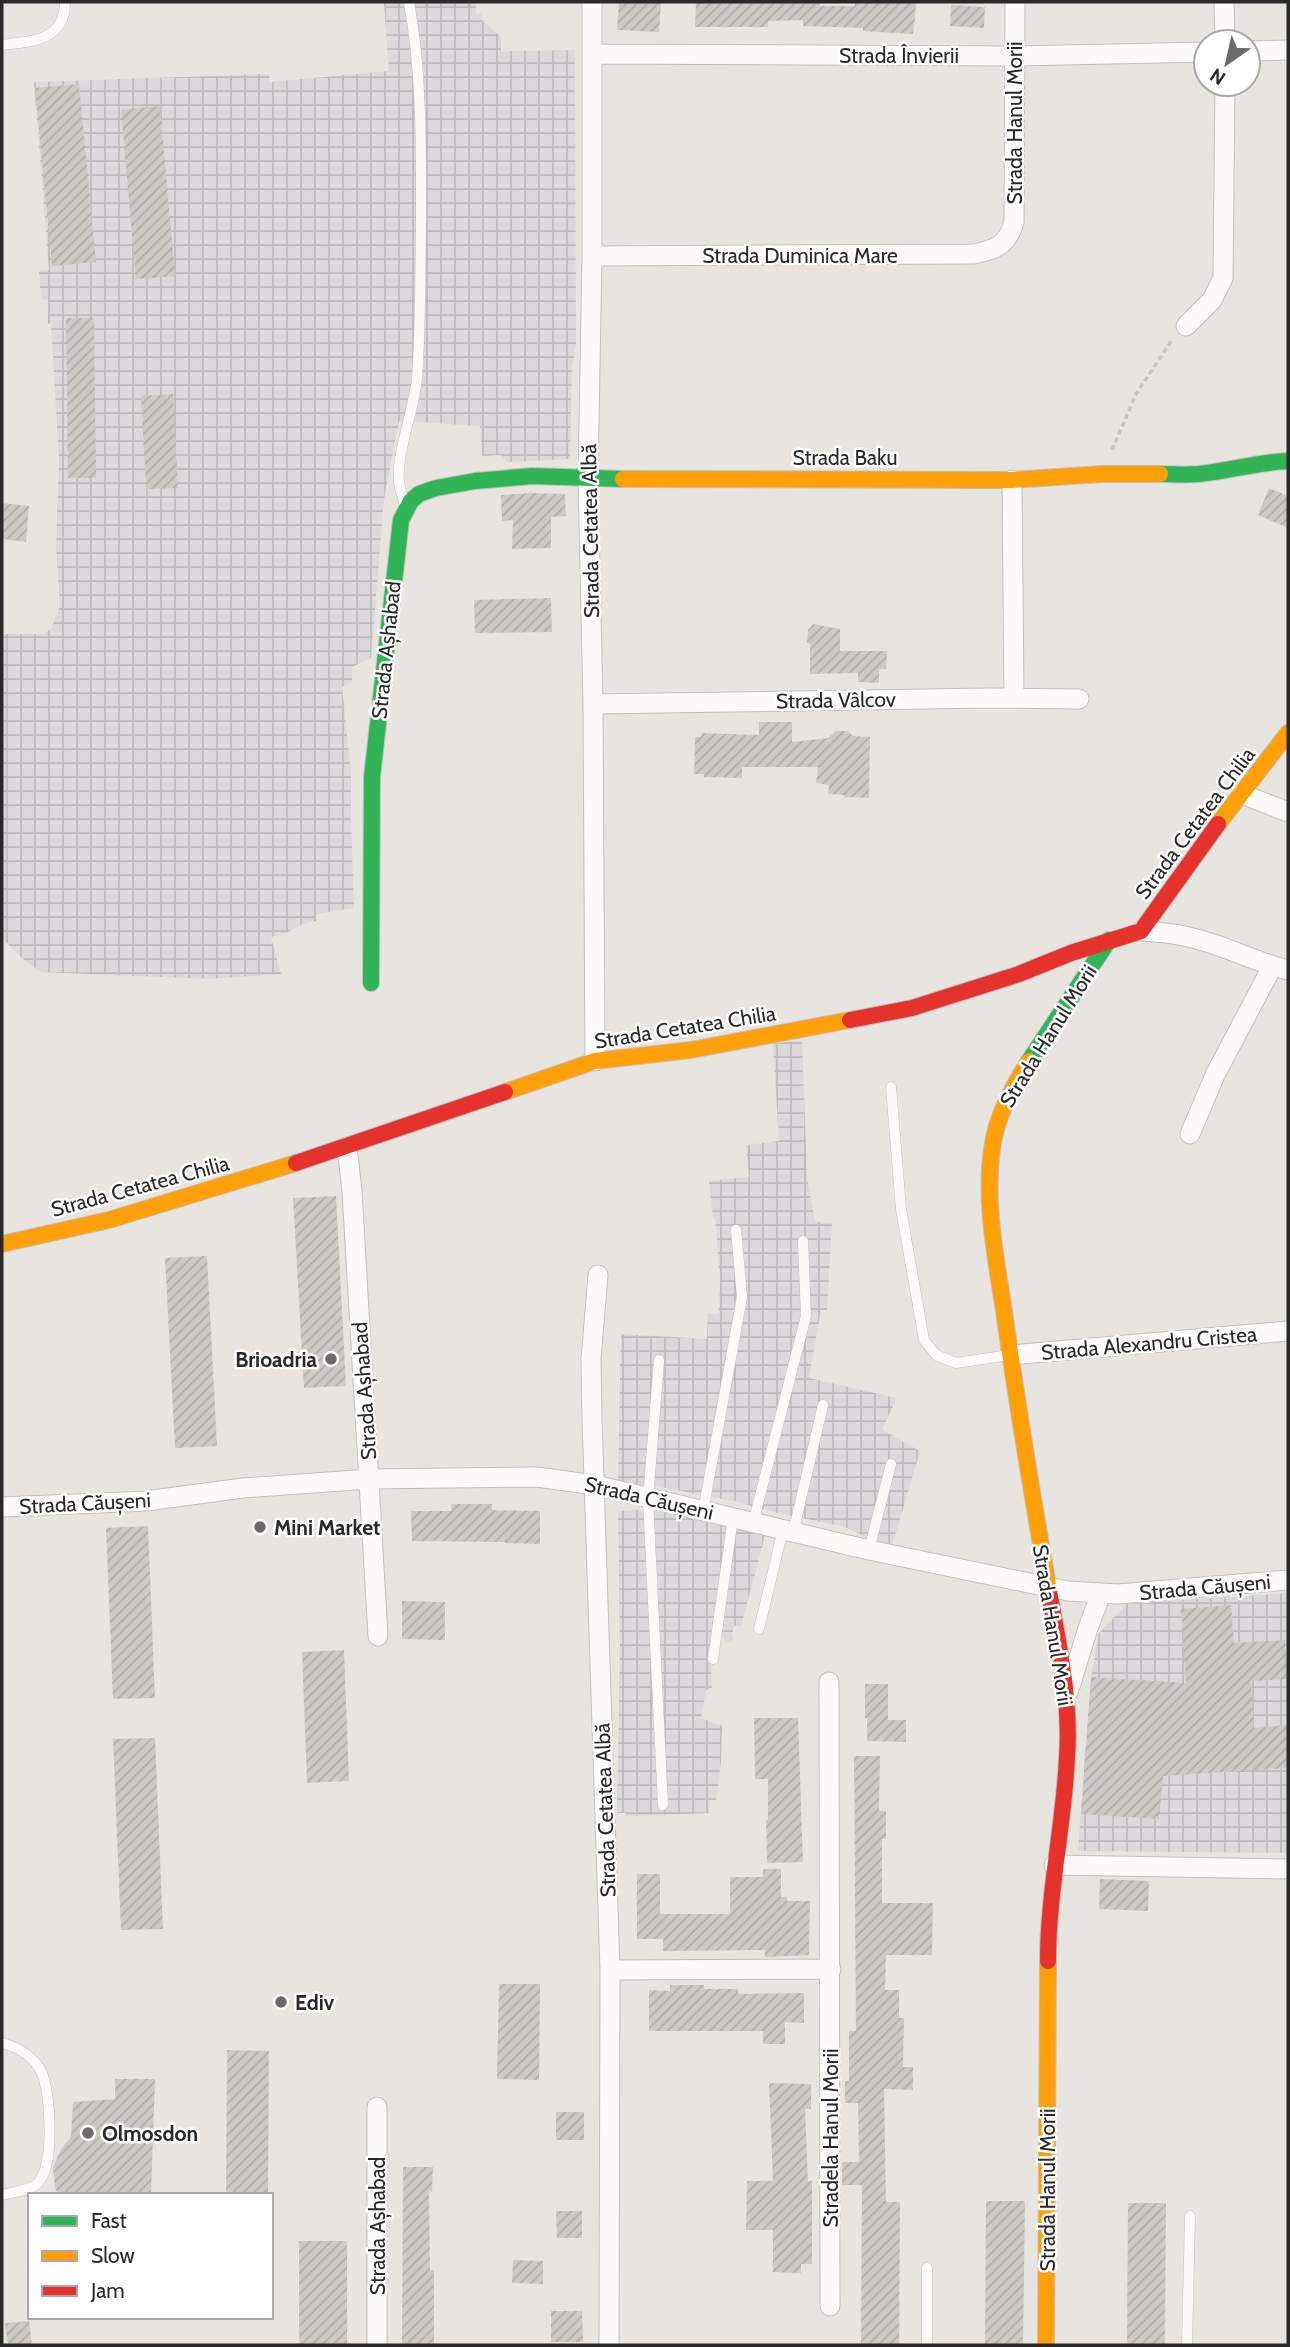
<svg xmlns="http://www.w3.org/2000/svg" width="1290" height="2347" font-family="Cabin,sans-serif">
  <defs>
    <pattern id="industrial-grid" width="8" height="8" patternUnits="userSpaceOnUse" patternTransform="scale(1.75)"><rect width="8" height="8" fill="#dbd9db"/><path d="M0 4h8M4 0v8" fill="none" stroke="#bcbabc"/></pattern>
    <pattern id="building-hatch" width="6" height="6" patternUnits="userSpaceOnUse" patternTransform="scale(1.75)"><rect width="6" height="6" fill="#cdcac6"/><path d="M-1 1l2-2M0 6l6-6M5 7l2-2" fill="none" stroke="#b0aeaa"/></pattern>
  </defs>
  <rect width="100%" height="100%" fill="#e8e4df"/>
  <path fill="url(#industrial-grid)" d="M384,2H476V13L481,14L482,20L501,37V51L575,50L576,345L572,367L570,459L507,462L501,455L482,456L480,426L399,421L384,499L371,658L352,667V682L342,687L351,773V818L354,908L316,914V921L303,924L284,934L271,937L281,974L208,979L41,972L25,961L2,938V634H45L52,627L60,605L56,548L59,460L51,323L48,324V300L41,299L39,271L49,270L34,82L269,74L270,82L389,71Z
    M802,1041L807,1177L815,1222L832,1223L827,1310H821L809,1378L897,1398L882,1430L920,1451L892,1546L872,1540L845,1527L773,1512L738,1502L656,1486L618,1483L621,1334L707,1339L708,1314H719L720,1278L715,1219L713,1218L709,1181L749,1177L746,1145L779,1141L773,1043Z
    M637,1510L684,1514L765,1536L741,1626H734L732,1634L734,1639L726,1643L719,1631L711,1667L712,1688L706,1690L701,1718L722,1726L721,1762L716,1800H710L709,1813L626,1816V1813H617L620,1649L618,1511Z
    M1288,1593V1853L1078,1851L1091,1677L1099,1633L1127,1604Z"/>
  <path fill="url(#building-hatch)" d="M619,2H661L659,32L617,30Z
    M696,2H820V6H855V2H916L915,18L913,34L863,31V28L803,26V20L768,21V27H695Z
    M951,5L985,7L984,28L950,26Z
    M79,84L96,262L52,266L35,88Z
    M160,106L175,276L136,279L121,110Z
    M66,318H94L96,478H68Z
    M173,394L178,488L146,489L141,396Z
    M1269,488L1288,496V528L1258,515Z
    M532,493L565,494L566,516L551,517V548L512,549L513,520L502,521L501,495Z
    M2,503L29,506L26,542L2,539Z
    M551,598L552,632L475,633L474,600Z
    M813,624L840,629V651H887L886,669H879V683L858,682V673L810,674V644L807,643L808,630Z
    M759,722H792V742L828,738L836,731H848L853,736L870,737L869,798L844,797V795L828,794L829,785L816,783L818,767H742V778L704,777V774H694L695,737H701L702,733L759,735Z
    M336,1196L346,1386L304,1388L293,1198Z
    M207,1256L217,1446L175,1448L165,1258Z
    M451,1504H492V1510L540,1511V1544L505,1543V1542L412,1541L411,1511H451Z
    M148,1526L155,1698L113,1699L106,1528Z
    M402,1601L445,1602V1640L402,1639Z
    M1231,1605L1234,1643L1285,1640L1288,1679L1251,1681L1254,1728L1288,1725V1768L1163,1776L1159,1819L1081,1814L1091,1677L1186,1683L1181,1609Z
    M344,1650L349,1781L307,1783L302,1652Z
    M865,1684H888V1720H906V1742L867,1741V1718H865Z
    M754,1718H798L803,1862L767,1863L766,1820H768V1779H755Z
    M155,1738L163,1929L121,1930L113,1739Z
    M854,1756H880L879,1811H886V1839H882V1903H933L932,1955H886L885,1990H899V2018H904L903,2067H913V2090L884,2089L886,2202H900L899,2345H861L862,2185H842V2162H859L858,2103H845V2081H849V2031H856Z
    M763,1869H781V1897H787V1901H810L809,1955L765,1957V1950L663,1951V1939H637V1874H660V1914H730V1877H763Z
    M1100,1879L1149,1881L1148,1911L1099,1909Z
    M499,1984H540L539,2080L497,2079Z
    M670,1985H704V1989H738V1994L804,1993V2023L785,2022V2044H763V2031H649V1990L670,1991Z
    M227,2050L269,2051L268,2195H226Z
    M115,2079H155L151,2195H59L55,2188L53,2168L61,2149L71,2137L73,2102L115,2099Z
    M769,2083L811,2084V2109H805L808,2181H812V2264H801V2273L773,2272V2230H746L747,2181H773Z
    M556,2112H584V2140H556Z
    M403,2167H433L432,2192L429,2191L430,2270H434V2345H402Z
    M986,2201H1025L1023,2345H985Z
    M1128,2203H1166L1165,2345H1127Z
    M556,2211H582V2238H557Z
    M299,2241H347V2345H299Z
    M513,2260L543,2261V2284L512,2283Z
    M551,2311H582L583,2342H551Z
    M29,2321L32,2345H8L5,2323Z"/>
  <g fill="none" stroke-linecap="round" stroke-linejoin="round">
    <g stroke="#c1c0c0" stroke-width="11">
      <path id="lane" d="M2,45C32,41 65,41 65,2
        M404,503C403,497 400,489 399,483C396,453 414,411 417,378C421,325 420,272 421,219C421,146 422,74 409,2
        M891,1087L901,1209L924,1340L936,1355L956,1363L1009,1355
        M659,1360L648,1499L663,1805
        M703,1512L742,1297L736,1230
        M753,1523L806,1316L803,1241
        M793,1533L823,1405
        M869,1550L891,1464
        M759,1629L783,1530
        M713,1659L733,1518
        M2,2043C17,2047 33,2056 41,2071C51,2091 55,2165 38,2183C29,2191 13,2192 2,2195
        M927,2345V2268
        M1187,2345L1190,2216"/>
    </g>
    <g stroke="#c1c0c0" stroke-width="21">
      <path id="street" d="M592,2V256L588,479L593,704L595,1061
        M1224,2L1225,42
        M1248,51L1288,50
        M592,54L1015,56L1206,52
        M592,256L974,254C995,250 1008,245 1014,222L1015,2
        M1186,326L1212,300L1223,278L1225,84
        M1012,480L1014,697
        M593,704L990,698L1079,699
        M1242,794L1288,812
        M1141,931C1161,932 1181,934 1200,940C1230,948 1258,963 1288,970
        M1190,1134L1215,1075L1272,967
        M347,1147L352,1191L378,1636
        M598,1275L591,1359L592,1418L610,1970L609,2345
        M1010,1355L1288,1331
        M2,1507L146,1501L243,1488L370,1479L537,1477L595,1485L869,1550L1068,1591L1118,1594L1288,1580
        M829,1682L830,2306
        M1069,1690L1088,1628L1101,1594
        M1054,1865L1288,1869
        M610,1970L831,1969
        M377,2345V2107"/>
    </g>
    <g stroke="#c1c0c0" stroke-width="18">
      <path id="fast" d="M1160,474C1173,474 1186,475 1199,474C1229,471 1258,462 1288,461
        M371,983L372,777L401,520L411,501L419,494L436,488L475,481L532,476L623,479
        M1029,1061L1109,940"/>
    </g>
    <g stroke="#c1c0c0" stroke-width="18">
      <path id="slow" d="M623,479L1012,480L1102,474H1160
        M1218,824L1288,733
        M1029,1061C1012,1088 996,1117 992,1149C984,1206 997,1262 1005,1318C1018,1409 1033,1500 1049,1591
        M505,1092L595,1061L691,1050L850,1020
        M2,1244L109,1220L296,1163
        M1046,2345L1048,1961"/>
    </g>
    <g stroke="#c1c0c0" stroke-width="18">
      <path id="jam" d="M850,1020L912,1008L1019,974L1071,953L1141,931L1218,824
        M296,1163L505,1092
        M1048,1961C1048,1892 1064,1825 1067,1757C1071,1701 1059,1646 1049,1591"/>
    </g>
    <path stroke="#c4c4c4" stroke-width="3.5" stroke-dasharray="5 3.5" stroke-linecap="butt" d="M1112,450L1136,394L1172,340"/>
    <use href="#lane" stroke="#fcfbfa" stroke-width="10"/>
    <use href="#street" stroke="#fcfbfa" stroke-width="19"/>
    <use href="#fast" stroke="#30b455" stroke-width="16"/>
    <use href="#slow" stroke="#ff9f0a" stroke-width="16"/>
    <use href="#jam" stroke="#e5322d" stroke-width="16"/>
  </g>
  <g fill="#6c6a69" stroke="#fff" stroke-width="2.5">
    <circle cx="331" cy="1359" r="7"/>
    <circle cx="260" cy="1527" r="7"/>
    <circle cx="281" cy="2002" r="7"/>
    <circle cx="88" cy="2133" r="7"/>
  </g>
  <g text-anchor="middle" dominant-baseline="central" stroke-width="5" stroke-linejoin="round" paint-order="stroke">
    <g font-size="21" fill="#292929" stroke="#fff">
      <text x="899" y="55">Strada Învierii</text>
      <text transform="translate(1014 123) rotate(-90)">Strada Hanul Morii</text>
      <text x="800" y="255">Strada Duminica Mare</text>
      <text x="845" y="457">Strada Baku</text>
      <text transform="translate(590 531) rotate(-91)">Strada Cetatea Albă</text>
      <text transform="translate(386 650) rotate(-84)">Strada Așhabad</text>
      <text transform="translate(836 700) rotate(-1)">Strada Vâlcov</text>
      <text transform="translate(1195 823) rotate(-53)">Strada Cetatea Chilia</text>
      <text transform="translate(685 1027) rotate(-9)">Strada Cetatea Chilia</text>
      <text transform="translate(1048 1036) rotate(-58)">Strada Hanul Morii</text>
      <text transform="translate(140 1186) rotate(-15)">Strada Cetatea Chilia</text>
      <text transform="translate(1149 1343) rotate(-5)">Strada Alexandru Cristea</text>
      <text transform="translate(364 1391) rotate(-94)">Strada Așhabad</text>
      <text transform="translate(649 1498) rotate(13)">Strada Căușeni</text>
      <text transform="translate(85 1503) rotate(-3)">Strada Căușeni</text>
      <text transform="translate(1205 1587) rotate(-5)">Strada Căușeni</text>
      <text transform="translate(1053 1625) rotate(81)">Strada Hanul Morii</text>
      <text transform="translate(605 1810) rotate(-92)">Strada Cetatea Albă</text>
      <text transform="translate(830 2138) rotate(-90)">Stradela Hanul Morii</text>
      <text transform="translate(1047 2190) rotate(-90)">Strada Hanul Morii</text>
      <text transform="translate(377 2226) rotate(-90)">Strada Așhabad</text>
    </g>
    <g font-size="21" font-weight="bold" fill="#292929" stroke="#fff" text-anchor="start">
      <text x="317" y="1359" text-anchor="end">Brioadria</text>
      <text x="274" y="1527">Mini Market</text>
      <text x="295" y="2002">Ediv</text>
      <text x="102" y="2133">Olmosdon</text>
    </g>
  </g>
  <rect width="1290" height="2347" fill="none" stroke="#292929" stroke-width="7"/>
  <rect x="28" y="2193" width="245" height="126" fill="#ffffff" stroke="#a9a9a9" stroke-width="2"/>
  <rect x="42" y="2216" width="35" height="10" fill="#30b455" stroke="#a9a9a9" stroke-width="2"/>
  <text x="91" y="2228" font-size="21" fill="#292929">Fast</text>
  <rect x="42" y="2251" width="35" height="10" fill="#ff9f0a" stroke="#a9a9a9" stroke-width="2"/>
  <text x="91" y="2263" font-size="21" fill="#292929">Slow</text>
  <rect x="42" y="2286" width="35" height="10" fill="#e5322d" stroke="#a9a9a9" stroke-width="2"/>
  <text x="91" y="2298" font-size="21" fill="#292929">Jam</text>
  <g transform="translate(1227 63) rotate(214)"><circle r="33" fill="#ffffff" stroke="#a9a9a9" stroke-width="2"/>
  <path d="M0-5L12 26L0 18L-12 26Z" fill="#6c6a69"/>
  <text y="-10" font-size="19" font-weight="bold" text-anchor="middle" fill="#292929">N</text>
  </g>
</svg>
